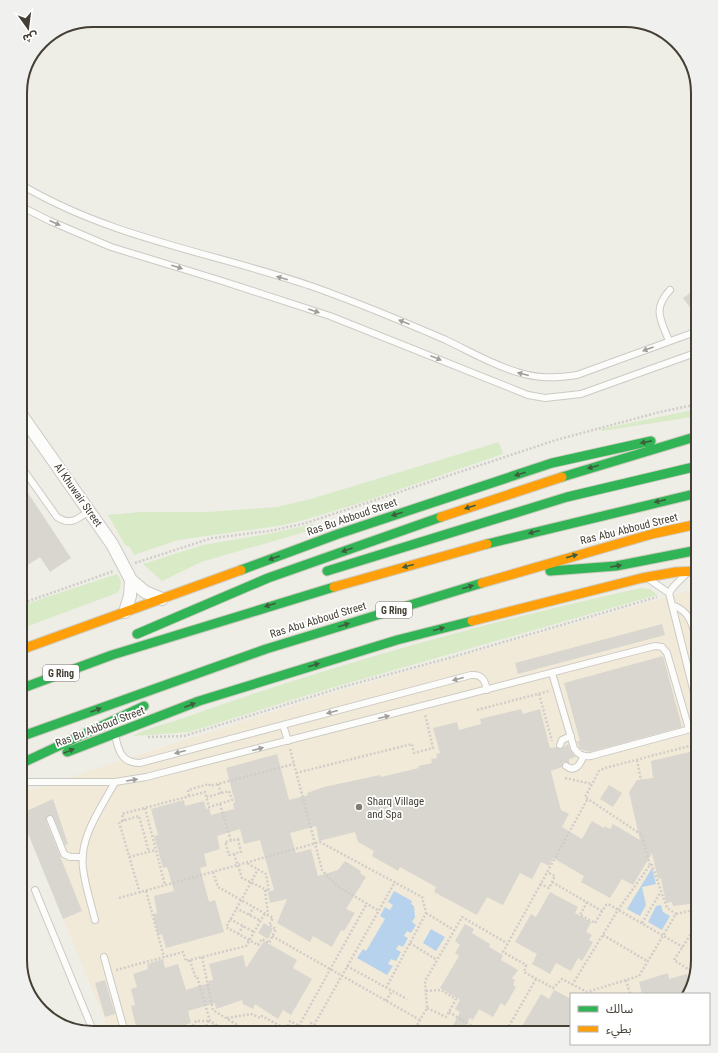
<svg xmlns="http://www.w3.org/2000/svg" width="718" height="1053" font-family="'Roboto Condensed','Noto Sans Arabic',sans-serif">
  <rect width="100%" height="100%" fill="#eeede6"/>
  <path fill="#f2ead9" d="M698,588V960L689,994H571V1033H110L20,814V799L26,791L322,696Z"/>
  <path fill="#d8eac6" d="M698,409V416L602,431L601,429Z
    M499,442L503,454L363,502L304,520L284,525L178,540L134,555L130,547L125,545L108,515L141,512H208L277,507L311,499Z
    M313,524L315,529L201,562L162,581L143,564L203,545L268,534Z
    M117,574C122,579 122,588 117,593L20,629V606Z
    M641,588L650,589L657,595L331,688L189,732L134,736C138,731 175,721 184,718C334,664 487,622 641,588Z"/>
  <path fill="#b6d2ed" d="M652,868L656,884L642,887L646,905L640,916L627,909Z
    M394,891L412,901L411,904L414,906L415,917L412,922L416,925L411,933L407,931L404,936L408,938L403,947L399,945L396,949L401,952L396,961L391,959L388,964L393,966L387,975L357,958L363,949L366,951L385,919L380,916L385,907L390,910L393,905L388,902Z
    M661,905L663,912L670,916L662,930L648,922L656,906Z
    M431,929L445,937L436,951L423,943Z"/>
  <path fill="#d8d6cf" d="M693,291L698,298V318L683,298Z
    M20,481L71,558L50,572L40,557L20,570Z
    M662,624L665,635L518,674L515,663Z
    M663,656L682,727L590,752L580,749L577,741H580L564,683Z
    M521,709L523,714L540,709L550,748L556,747L561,749L568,744L570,750L576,757L569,759V763L563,762L562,767L551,771V772L561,810L569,814L562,827L582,839L592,821L604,828L605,826L610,829L613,824L640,840L629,792L637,780L653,778L651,761L698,750V903L673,906L672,902L666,903L661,878L658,879L652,853L633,885L622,879L610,898L581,882L584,876L553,858L549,866L541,862L532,879L520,873L503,905L487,897L477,915L434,892L436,887L400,867L398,871L372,856L374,851L358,842L355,832L319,841L316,826L290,833L296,853L311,849L318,876L338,870L345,861L361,871L360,873L366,877L346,909L355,913L344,931L341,930L332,947L313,936L310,942L277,923L287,899L270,903L268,892L274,890L260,840L244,844L240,829L217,836L220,849L204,854L207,866L200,868L209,902L215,900L224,932L166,948L162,934L158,935L153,914L157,913L154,896L174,891L167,867L163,868L154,836L158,835L151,809L184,800L185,806L204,801L206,809L209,808L211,815L234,809L233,803L235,802L226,768L277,754L289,800L308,795L307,793L324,787L380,775L381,777L419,768L418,766L432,763L431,759L437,758L436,754L440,753L433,728L457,722L459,730L481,724L480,719Z
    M609,785L622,793L613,807L600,799Z
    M53,799L68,844L65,845L53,816L48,815L46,821L82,911L63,919L20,814Z
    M550,892L578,907L575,913L591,922L586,932L592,935L589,940L593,942L582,961L578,958L571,971L556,963L550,974L532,964L537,954L515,942L531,914L536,917Z
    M264,923L273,929L268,939L258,933Z
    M465,924L474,929L472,933L490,944L489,947L503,955L501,960L518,970L512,978L515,980L513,985L516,987L505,1006L501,1003L493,1017L479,1009L473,1020L470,1018L461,1033H449L460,1012L455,1009L460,1000L440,988L459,956L455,953L460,945L455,941Z
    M264,941L297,960L293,968L312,979L291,1015L283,1010L278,1019L255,1004L253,1009L243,1004L242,1000L216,1009L215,1003L188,1011L191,1023L182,1026L183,1029L168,1033H144L141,1025L136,1026L131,1006L135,1005L131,989L137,987L133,974L148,969L147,964L163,959L165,968L178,964L186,990L209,983L208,981L213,980L209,964L243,955L246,968Z
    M668,973L669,979L687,974L691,986L689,994H642L639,982Z
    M105,980L115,1014L105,1017L95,983Z
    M554,990L571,999V1033H518L541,994L549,999Z"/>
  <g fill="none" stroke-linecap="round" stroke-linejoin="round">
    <g stroke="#cccac4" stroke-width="8">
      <path id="lane" d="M20,184C110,238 214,253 311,286C356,302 402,321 446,340C469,351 493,365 517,372C538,379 557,378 577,375L698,331
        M20,206L50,221L111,247L219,280L330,316L528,395L545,398L581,394L698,352
        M669,341C661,320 652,309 670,290
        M20,432L29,426
        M20,465L57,517C70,526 78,519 89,511
        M650,580L669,593L697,705
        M669,593L674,586L685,575
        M672,605C693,612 693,629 698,648
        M552,673L574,748C578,755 584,757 591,756L698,727
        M283,725L288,741
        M115,734C118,750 121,763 140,763L471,675C482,674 485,680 487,690
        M560,745L562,740L571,736
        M566,766C575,773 581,764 583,756
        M20,782H115L146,777L655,646L662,647L667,653L689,729
        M50,819L64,854L70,857H83
        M35,890L94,1033
        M95,920C91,903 85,886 83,868C79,837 101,808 115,782
        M104,957L125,1033"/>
    </g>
    <g stroke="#cccac4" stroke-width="14">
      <path id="street" d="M20,413L112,544L131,580L145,592L162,599
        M125,612L130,596L131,580"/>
    </g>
    <g stroke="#cecbbe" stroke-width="11">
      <path id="fast" d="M562,477L698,436
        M487,544L698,493
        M241,570L338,534L552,463L651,441
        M327,571L567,497L698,466
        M550,571L616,566L698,550
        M137,634L268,578L441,517
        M20,689L112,655L334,587
        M20,737L266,649L482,583
        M67,752L199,701L397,640L472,621
        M20,764L144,706"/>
    </g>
    <g stroke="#cecbbe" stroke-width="11">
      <path id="slow" d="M441,517L562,477
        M482,583L652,534L698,524
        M334,587L487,544
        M472,621L642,578L676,572L698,571
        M20,650L241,570"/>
    </g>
    <path stroke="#d0cdc9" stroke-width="2.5" stroke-dasharray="2 2" stroke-linecap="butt" d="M135,563L212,538L270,531L306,523L556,440L660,412L698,404
      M20,604L114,571
      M539,694L552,741
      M477,710L549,691
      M695,736L698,746
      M148,737L184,736L346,686L449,658L657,597
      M290,749L322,870L336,885L379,911
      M637,760L641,780
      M296,773L412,744L414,753L433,748L425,714
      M565,778L592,784
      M218,784L221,793
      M189,796L188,790L209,784L210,786L294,764
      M587,800L503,952L526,965L524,972L553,988L562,979L587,992L639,976L676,914L698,909
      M220,804L231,841
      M145,808L165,885
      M124,821L122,814L205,792L209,807L232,800L229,791L207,797
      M238,839L241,852L229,855L225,842Z
      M234,854L242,878L269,891L266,874L247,863
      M129,857L156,850
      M650,865L642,835L585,797L599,771L605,768L697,744
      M213,872L218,887C236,897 255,908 273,918L269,925L276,929L269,943L262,939L258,945L226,927C237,908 248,888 258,869
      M552,882L602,911
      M540,884L549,888L555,876L547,872
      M265,890L268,915
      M146,891L164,957
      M140,893L119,822L139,816L149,852
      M119,898L320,842L422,897L426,913L386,988
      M587,902L580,915L595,923L606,905L608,904L683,947
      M236,908L261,921
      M426,913L454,930
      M249,915L254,907
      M230,919L254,932
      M642,923L660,893
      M238,934L243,926
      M603,935L647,961
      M272,936L420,1020
      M410,943L437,960
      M202,957L213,1010L250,1033
      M190,960L195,976H197L210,1021L230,1033
      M347,966L407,999
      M116,970L183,952L186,961L246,946L265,913
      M694,973L674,960L691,934L698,932
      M626,980L630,994
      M572,985L618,910L650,865H652L667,908L676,914
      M426,991L441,990L456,999L446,1017L427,1008
      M386,1001L392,991
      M449,1012L483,1033
      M227,1018L252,1014L260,1018L262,1016L286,1029L290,1021L307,1030L311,1023L314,1025L395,882
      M189,1033L196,1021H210
      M202,1033L209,1021
      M209,1033L215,1024
      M295,1033L367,903
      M343,1033L351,1030L363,1033
      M408,1033L409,1030L413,1032L427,1008L425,981L462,917L507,943
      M505,1033L536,979"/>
    <use href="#lane" stroke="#fcfcfb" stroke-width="6"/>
    <use href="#street" stroke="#fcfcfb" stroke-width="12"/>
    <use href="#fast" stroke="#30b455" stroke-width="9"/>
    <use href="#slow" stroke="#ff9f0a" stroke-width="9"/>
  </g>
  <defs><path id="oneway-solid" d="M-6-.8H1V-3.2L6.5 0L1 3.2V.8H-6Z"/></defs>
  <g fill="#a09e98">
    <use href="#oneway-solid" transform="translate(55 223) rotate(25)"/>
    <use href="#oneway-solid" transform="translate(177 267) rotate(17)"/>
    <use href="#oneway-solid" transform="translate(282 278) rotate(-164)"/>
    <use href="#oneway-solid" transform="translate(314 311) rotate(19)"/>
    <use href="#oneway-solid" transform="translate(404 322) rotate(-159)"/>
    <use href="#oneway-solid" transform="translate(648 349) rotate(160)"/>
    <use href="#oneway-solid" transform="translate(436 358) rotate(22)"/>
    <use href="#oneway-solid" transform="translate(523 374) rotate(-166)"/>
    <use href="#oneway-solid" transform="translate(458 679) rotate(165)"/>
    <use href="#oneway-solid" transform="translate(332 712) rotate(165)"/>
    <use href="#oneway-solid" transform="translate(384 717) rotate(-14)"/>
    <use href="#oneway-solid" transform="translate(258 749) rotate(-15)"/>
    <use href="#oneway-solid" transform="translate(180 752) rotate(165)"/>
    <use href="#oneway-solid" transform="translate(132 780) rotate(-9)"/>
  </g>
  <g fill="#3f5c3c">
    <use href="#oneway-solid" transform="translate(646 442) rotate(169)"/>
    <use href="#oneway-solid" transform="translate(593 467) rotate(164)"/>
    <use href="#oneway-solid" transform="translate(520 474) rotate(162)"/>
    <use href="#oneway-solid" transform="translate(660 501) rotate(167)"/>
    <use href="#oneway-solid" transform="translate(470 507) rotate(162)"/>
    <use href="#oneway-solid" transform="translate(397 514) rotate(162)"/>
    <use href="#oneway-solid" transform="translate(534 532) rotate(165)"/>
    <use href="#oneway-solid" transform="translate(347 550) rotate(160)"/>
    <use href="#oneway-solid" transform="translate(572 556) rotate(-16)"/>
    <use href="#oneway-solid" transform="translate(274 558) rotate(160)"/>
    <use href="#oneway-solid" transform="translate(408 566) rotate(165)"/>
    <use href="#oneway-solid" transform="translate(616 566) rotate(-9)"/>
    <use href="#oneway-solid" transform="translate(468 587) rotate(-17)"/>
    <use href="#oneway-solid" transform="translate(270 605) rotate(162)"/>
    <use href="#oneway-solid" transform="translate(344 625) rotate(-17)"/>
    <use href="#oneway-solid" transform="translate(439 629) rotate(-15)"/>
    <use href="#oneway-solid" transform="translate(314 665) rotate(-17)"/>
    <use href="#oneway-solid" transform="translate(190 705) rotate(-21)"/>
    <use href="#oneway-solid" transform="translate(96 710) rotate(-20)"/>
    <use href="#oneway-solid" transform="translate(69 751) rotate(-22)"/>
  </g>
  <circle fill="#807c72" stroke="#fff" stroke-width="1.5" cx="359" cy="807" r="4"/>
  <g text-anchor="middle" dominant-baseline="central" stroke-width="3.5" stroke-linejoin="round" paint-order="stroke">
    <g fill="#fff" stroke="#7c7971" stroke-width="1">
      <rect x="376" y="602" width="36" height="16" rx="3"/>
      <rect x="43" y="665" width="36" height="16" rx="3"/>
    </g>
    <g font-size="10" font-weight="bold" fill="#443f34">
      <text x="394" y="610">G Ring</text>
      <text x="61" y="673">G Ring</text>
    </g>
    <g font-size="11" fill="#443f34" stroke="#fff">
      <text transform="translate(78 495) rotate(55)">Al Khuwair Street</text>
      <text transform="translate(352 517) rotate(-19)">Ras Bu Abboud Street</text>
      <text transform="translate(629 529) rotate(-14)">Ras Abu Abboud Street</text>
      <text transform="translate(318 620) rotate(-17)">Ras Abu Abboud Street</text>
      <text transform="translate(100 727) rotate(-21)">Ras Bu Abboud Street</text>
    </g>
    <g font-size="11" fill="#443f34" stroke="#fff" text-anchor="start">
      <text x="367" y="801">Sharq Village<tspan x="367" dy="13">and Spa</tspan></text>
    </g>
  </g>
  <path d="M0 0H718V1053H0ZM93 27H625A66 66 0 0 1 691 93V960A66 66 0 0 1 625 1026H93A66 66 0 0 1 27 960V93A66 66 0 0 1 93 27Z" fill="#f0f0ef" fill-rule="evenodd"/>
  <path fill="none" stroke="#443f34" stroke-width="2" d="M93 27H625A66 66 0 0 1 691 93V960A66 66 0 0 1 625 1026H93A66 66 0 0 1 27 960V93A66 66 0 0 1 93 27Z"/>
  <rect x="570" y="993" width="140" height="52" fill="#ffffff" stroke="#b4b2ae"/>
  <rect x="578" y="1006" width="20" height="6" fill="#30b455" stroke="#b4b2ae"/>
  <text x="606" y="1013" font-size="12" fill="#443f34">سالك</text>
  <rect x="578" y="1026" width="20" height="6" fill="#ff9f0a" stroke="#b4b2ae"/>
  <text x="606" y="1033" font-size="12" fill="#443f34">بطيء</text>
  <g transform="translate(28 28) rotate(166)" stroke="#ffffff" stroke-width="3" paint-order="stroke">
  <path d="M0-3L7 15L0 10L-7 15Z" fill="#443f34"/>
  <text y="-6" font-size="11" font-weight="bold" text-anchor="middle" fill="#443f34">ش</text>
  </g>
</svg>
